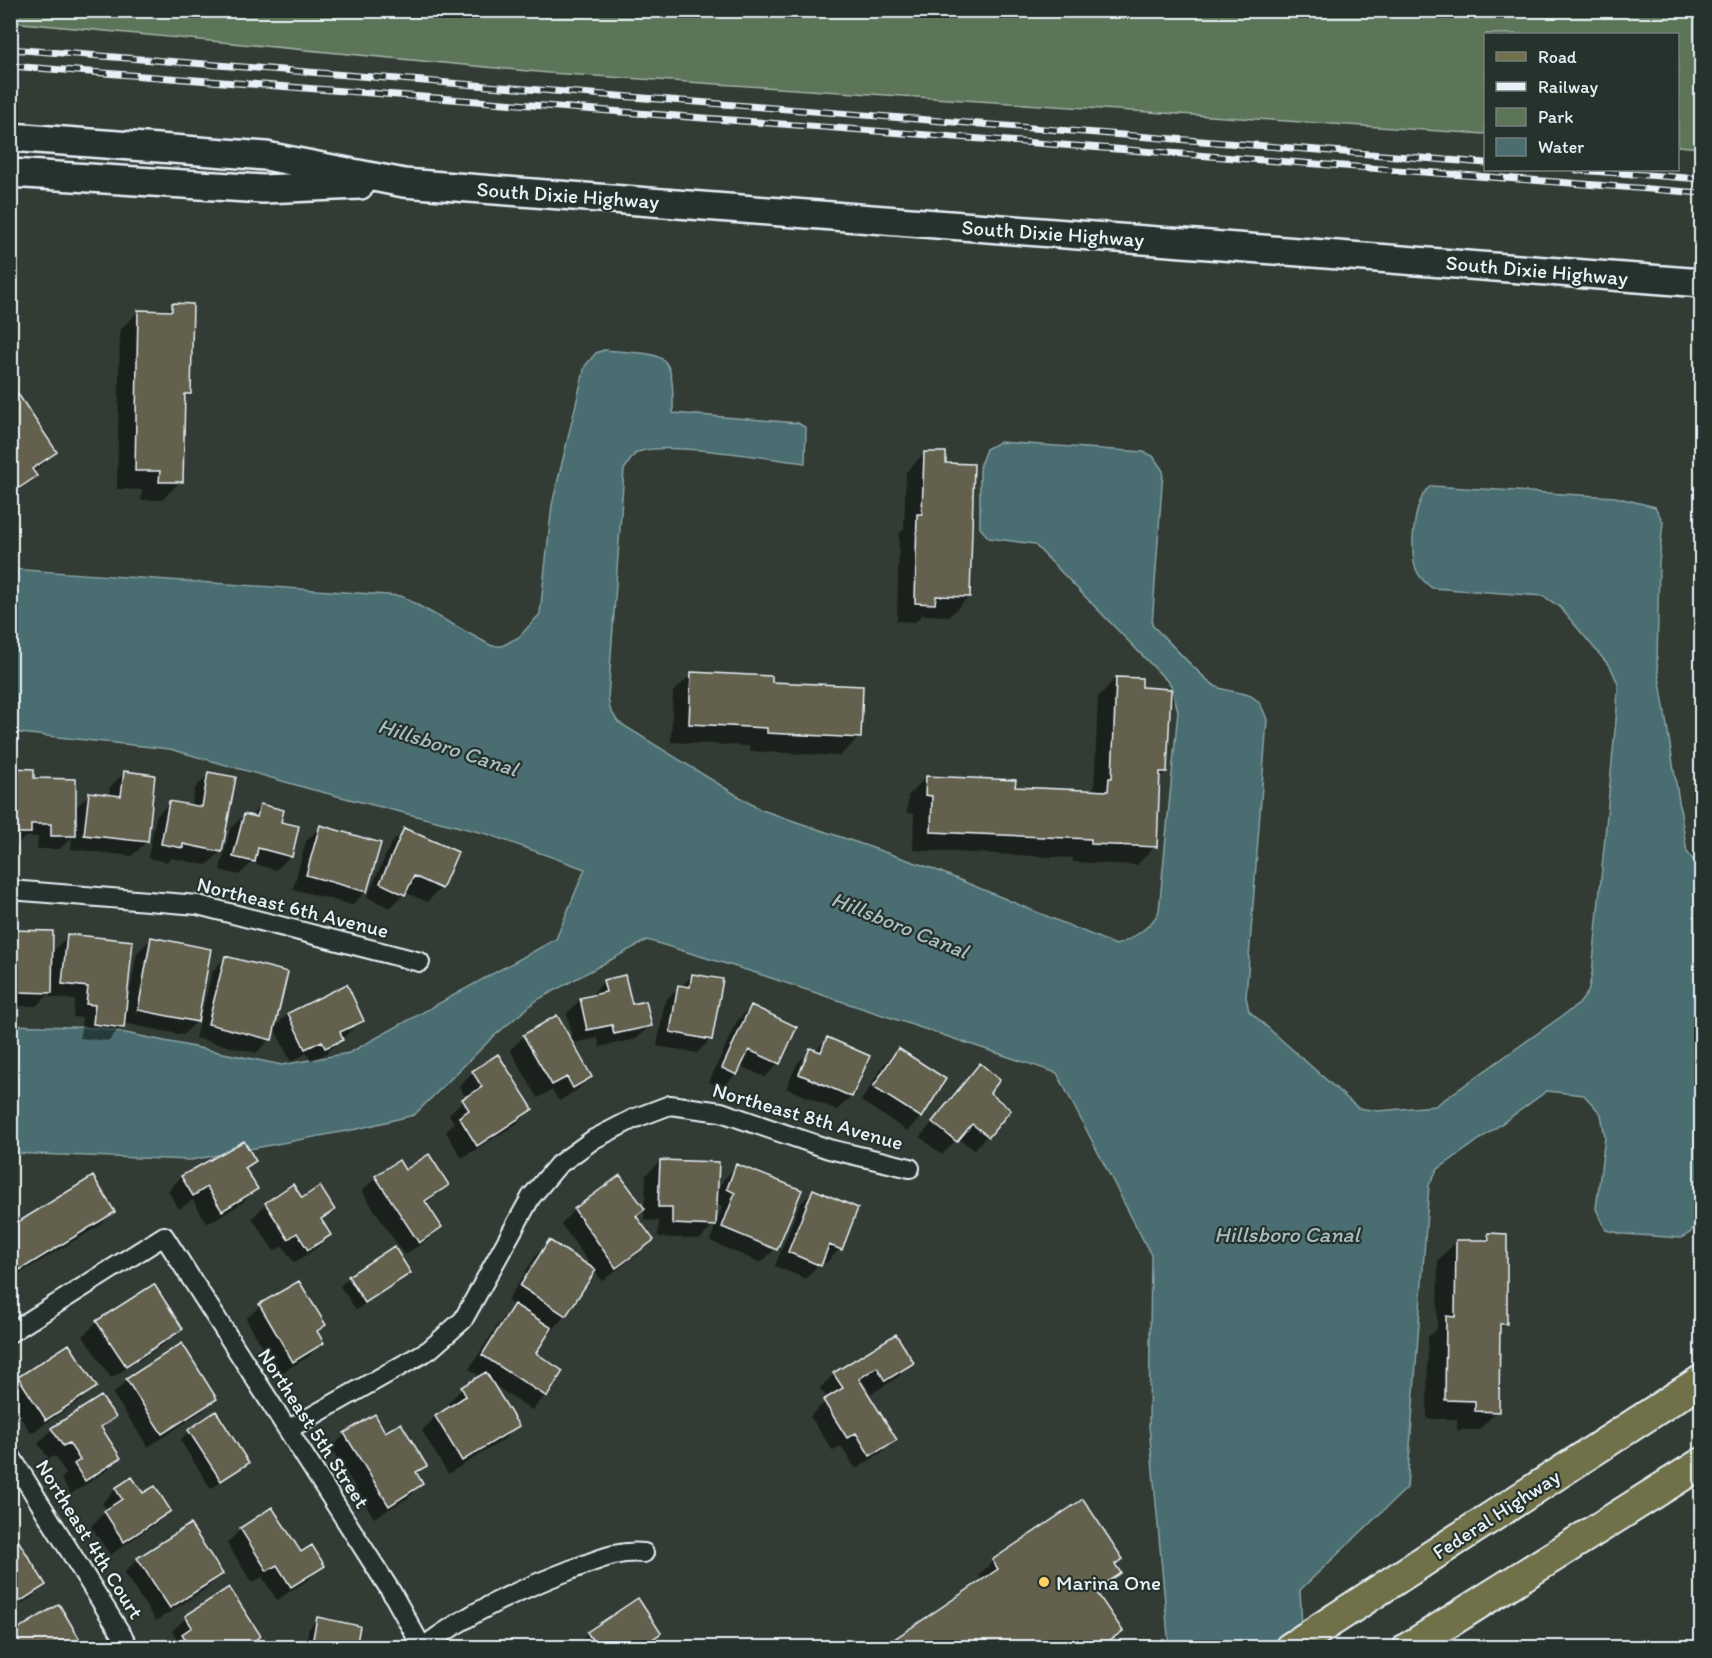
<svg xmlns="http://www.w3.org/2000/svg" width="1712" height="1658" font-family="Itim,sans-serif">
  <rect width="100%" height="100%" fill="#323c34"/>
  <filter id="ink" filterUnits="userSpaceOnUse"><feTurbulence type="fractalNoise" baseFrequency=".0167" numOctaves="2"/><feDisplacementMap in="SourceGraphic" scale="12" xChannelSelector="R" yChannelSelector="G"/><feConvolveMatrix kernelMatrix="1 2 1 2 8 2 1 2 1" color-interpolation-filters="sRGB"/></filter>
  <g filter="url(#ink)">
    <path fill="#5c7458" stroke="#a2b2a8" stroke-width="1.5" d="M10,11H1701V148L1678,146V34H1486L1485,134L549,73L11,22Z"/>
    <path fill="#4a6d70" stroke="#89a2a6" stroke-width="1.5" d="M604,350C664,356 674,346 673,413L798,423L806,428L805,463C771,459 665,441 638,452C632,455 628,464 624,470L608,698L610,709L618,722L759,809L931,868L1116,945C1132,939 1152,927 1159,911L1178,711L1171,685L1034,544L989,538L980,528V465L986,449L999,442L1144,452L1153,456L1163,471L1152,625C1164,636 1206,683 1217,687C1241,697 1257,686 1267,720L1246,997L1249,1011L1358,1108L1378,1111L1435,1106L1579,1004L1588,992L1592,974L1617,709L1618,684L1611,668L1559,606L1543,596L1432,588C1423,581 1416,574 1414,562C1411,542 1414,498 1431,486L1615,497L1655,507L1663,522L1659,563L1657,663L1687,852L1701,870L1702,1153L1697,1221L1690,1233L1681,1238L1623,1234L1606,1230L1596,1209L1605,1137L1601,1114L1584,1095L1547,1091L1437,1170L1429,1185L1407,1488L1300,1590L1303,1647H1169L1149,1426L1151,1255L1057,1073L756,973L647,940L537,1000L494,1036L414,1115L357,1129L191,1160L11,1153V1025L101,1028L282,1065L349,1053L556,939L585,869L487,834L310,789L170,749L11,732L10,569L401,596L492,646H502L519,637L540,614L552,505L585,366L596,353Z"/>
    <path fill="#0007" d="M173,305L190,393L183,400L181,481L162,500H141L142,490L117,489L120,330L139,311L166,312Z
      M10,385L55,452L33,473L35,476L10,498Z
      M925,453L944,464L968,597L950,616L922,615L915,622L897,621L899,534L904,529L906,472Z
      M692,674L771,683L859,737L840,756L749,751V746L671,742L673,692Z
      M1116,678L1141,689L1166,772L1158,779L1155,846L1137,865L1073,862V858L913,850L914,814L907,813L908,796L926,777L1013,788L1094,792L1098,697Z
      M10,770L33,780L74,809L90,794L109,796L110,787L124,773L146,842L132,856L71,849L72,837L60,849H37L38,837H25L15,846H10Z
      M209,774L221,851L207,865L171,858L167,862L148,858L156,816L170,802L191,807L195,788Z
      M260,806L279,823L290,856L276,870L251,863L239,875L220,870L230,829L244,815L250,817Z
      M320,827L366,891L352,905L293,889L306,841Z
      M404,830L441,888L427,902L405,892L390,908L367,897L391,844Z
      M10,932L51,953L68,936L126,1013L137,953L151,939L197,1021L183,1035L123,1023L109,1041L80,1038L82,1018L73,1017L75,1000L49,997L50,993L36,1006H10Z
      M225,958L270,1039L256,1053L195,1038L212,972Z
      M693,975L711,1039L697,1053L657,1046L665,1001Z
      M604,981L650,1025L636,1039L600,1047L598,1038L573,1043L567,1013L581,999L590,997Z
      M346,986L362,1020L327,1053L311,1061L307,1053L291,1062L274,1028L288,1014Z
      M751,1007L779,1063L765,1077L740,1066L736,1074L722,1088L709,1082L737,1021Z
      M524,1036L591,1077L577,1090L559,1101L552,1090L538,1098L510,1050Z
      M828,1038L868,1056L851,1097L837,1110L786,1088L797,1064L811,1050L815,1051Z
      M898,1050L921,1117L907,1131L861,1101L884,1064Z
      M497,1056L531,1109L518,1123L462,1158L446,1132L454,1123L449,1114L466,1098L459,1086L473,1072Z
      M980,1065L988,1093L1009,1110L974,1150L958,1138L942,1155L920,1137Z
      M243,1143L254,1161L245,1170L256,1189L242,1203L207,1224L193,1200L179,1209L168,1191L181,1177Z
      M660,1161L716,1197L723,1180L737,1166L800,1191L775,1249L761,1263L710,1241L722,1207L715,1204L714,1225L700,1239L658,1237L659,1221L644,1220L646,1175Z
      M404,1172L447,1185L425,1204L440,1227L426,1241L404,1255L362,1191L376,1177Z
      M620,1177L643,1209L635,1217L652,1240L638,1254L602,1281L561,1224L574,1210Z
      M813,1191L856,1209L840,1249L826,1263L821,1261L806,1279L775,1266L799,1205Z
      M301,1200L333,1210L321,1222L329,1235L315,1249L294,1263L283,1246L274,1251L252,1218L266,1204Z
      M113,1212L99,1226L10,1279V1229Z
      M1489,1235L1505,1324L1498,1330L1497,1411L1479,1430H1457V1419H1427L1428,1337L1437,1328L1438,1260L1457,1241L1482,1242Z
      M550,1242L565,1315L534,1353L545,1396L532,1410L491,1383L517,1426L503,1440L448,1474L422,1431L435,1417L451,1407L448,1403L462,1389L481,1377L469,1369L501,1320L515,1306L507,1301L536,1255Z
      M409,1272L400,1281L356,1310L340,1286L349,1277Z
      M260,1306L324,1325L316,1333L322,1343L308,1357L279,1374L246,1319Z
      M97,1322L181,1328L167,1342L111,1378L83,1336Z
      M895,1336L912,1363L898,1377L871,1394L862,1380L859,1382L895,1439L881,1453L856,1469L841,1446L833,1451L810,1416L828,1399L820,1388L834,1374Z
      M69,1346L95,1386L81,1400L31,1433L10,1401V1387Z
      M127,1380L215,1399L201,1412L148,1447L113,1394Z
      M114,1417L101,1430L119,1458L105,1472L71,1494L61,1479L66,1474L55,1456L49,1459L38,1443L52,1430Z
      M189,1431L247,1462L211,1489L180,1440Z
      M345,1434H385L425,1465L416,1474L422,1484L408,1498L374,1518L331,1448Z
      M116,1489L143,1496L169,1511L155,1524L110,1555L91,1526L107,1510L102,1503Z
      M272,1509L300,1554L323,1565L309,1579L277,1600L262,1577L252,1583L227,1543L241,1529Z
      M10,1543L44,1585L31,1598L10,1611Z
      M138,1559L221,1574L207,1588L156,1621L124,1573Z
      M1121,1559L1115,1566L1119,1573L1096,1593L1121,1631L1103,1648H886L983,1581L979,1575L993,1561Z
      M637,1600L659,1633L645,1648H574L588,1633Z
      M186,1618L259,1635L247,1648H171L178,1640L172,1631Z
      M318,1619L355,1648H305L309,1628Z
      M1615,1642L1618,1648H1606Z"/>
    <path fill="#64614e" stroke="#e8f1f8" stroke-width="1.5" d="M172,303L193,304L191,394H185L183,482H159L160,471H135L138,310L172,311Z
      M10,382L57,452L32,469L37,476L19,488L10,475Z
      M924,452H946V463L974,464L970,597L936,596L935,604L915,603L917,514H922Z
      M691,672L772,676V682L863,686L861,738L767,733V728L689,724Z
      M1116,677L1142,678V687L1171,689L1167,772H1160L1157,847L1091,844V839L931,832L932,796L925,795L926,776L1016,780L1015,787L1108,791L1109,778H1112Z
      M10,768L34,769V778L76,779V836H51V824H31V833H10Z
      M124,771L155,775L148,842L84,835L89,792L121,796Z
      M208,772L236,777L222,852L183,844V848L161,844L169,801L202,807Z
      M260,804L284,810L281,822L299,826L292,857L258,848L255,862L233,857L244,814L257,817Z
      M320,825L381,843L367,892L306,875Z
      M404,828L458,852L442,889L414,876L405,895L380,883Z
      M10,930L53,931L52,993L17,992V970L10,969Z
      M67,934L133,941L124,1028L93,1024L95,1005L86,1004L88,987L62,984Z
      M151,937L211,949L198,1022L138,1010Z
      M225,956L288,972L272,1040L208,1024Z
      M692,974L723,979L712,1040L670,1032L678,985L690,987Z
      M625,975L632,1004L646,1001L652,1026L614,1034L612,1025L587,1030L580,998L606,992L603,980Z
      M347,984L364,1021L340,1032L343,1040L325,1048L322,1041L305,1049L288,1013Z
      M751,1005L797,1027L780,1064L749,1050L737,1075L722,1068Z
      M557,1015L592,1077L573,1088L567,1077L552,1085L523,1035Z
      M827,1037L870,1056L852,1097L799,1074L810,1048L821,1052Z
      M898,1048L946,1079L922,1118L873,1087Z
      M498,1054L533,1109L477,1146L459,1117L469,1110L462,1099L482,1087L472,1071Z
      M980,1063L1000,1080L990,1093L1011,1110L989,1137L972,1124L957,1142L932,1122Z
      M244,1141L256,1161L245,1168L258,1189L222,1211L207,1187L193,1196L181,1176Z
      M429,1154L449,1185L425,1201L442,1227L419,1243L375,1176L399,1160L405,1170Z
      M660,1160L719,1162L716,1226L672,1224V1207H658Z
      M736,1164L802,1190L777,1250L722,1227L735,1193L727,1189Z
      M620,1175L645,1209L636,1216L654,1240L616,1268L574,1209Z
      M93,1176L115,1212L20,1270L10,1255V1227Z
      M293,1184L302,1198L320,1186L335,1210L321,1219L331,1235L308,1250L297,1233L288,1239L265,1203Z
      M813,1189L858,1208L842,1250L829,1245L821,1266L788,1252Z
      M1488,1233L1507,1234V1324H1500L1499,1412L1475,1411V1401L1445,1400L1446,1316L1455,1317L1456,1240H1489Z
      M549,1240L596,1270L566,1316L520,1286Z
      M394,1246L411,1273L365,1303L348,1276Z
      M299,1281L326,1325L317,1331L324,1343L293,1362L259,1304Z
      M154,1284L183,1329L126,1366L96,1321Z
      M514,1304L552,1328L536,1353L563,1371L547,1397L482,1355Z
      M896,1334L914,1363L885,1381L877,1367L859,1379L897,1440L870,1456L856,1433L847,1438L823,1400L843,1388L833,1373Z
      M182,1343L217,1399L162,1434L126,1379Z
      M69,1344L97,1387L46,1420L18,1377Z
      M486,1372L519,1426L462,1461L435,1416L466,1396L461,1387Z
      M101,1396L116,1417L101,1427L121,1458L85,1481L74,1464L80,1460L69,1443L63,1446L51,1428Z
      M216,1411L249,1463L221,1481L188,1430Z
      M375,1414L385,1432L401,1423L427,1466L416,1472L423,1484L389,1506L344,1433Z
      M132,1477L143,1493L155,1486L171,1511L124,1542L104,1511L122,1499L115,1488Z
      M1083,1499L1123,1559L1115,1564L1121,1573L1095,1590L1123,1631L1098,1648H890L887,1644L998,1569L992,1560Z
      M272,1507L301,1552L312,1545L325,1566L291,1587L277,1565L267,1571L240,1528Z
      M190,1524L223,1574L170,1608L137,1558Z
      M16,1537L46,1585L10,1608V1541Z
      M229,1587L261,1636L243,1648H191L182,1634L192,1627L185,1616Z
      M638,1598L661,1633L640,1648H597L587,1632Z
      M59,1604L85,1648H10V1634Z
      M317,1617L360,1626L356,1648H319L312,1644Z"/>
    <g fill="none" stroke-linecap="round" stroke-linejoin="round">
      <g stroke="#e8f1f8" stroke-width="22">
        <path id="minor" d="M10,890L198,905L420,962
          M10,1333L164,1236L392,1593L422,1647
          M289,1429L429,1350L463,1320L531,1197L558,1165L594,1139L633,1119L670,1105L721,1112L829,1149L910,1168
          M10,1455L130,1648
          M422,1648C469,1612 518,1590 573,1569C598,1560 618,1550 644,1553"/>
      </g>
      <g stroke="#e8f1f8" stroke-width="32">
        <path id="secondary" d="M10,137L266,156L404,183L1702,283
          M10,173L263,189L360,185"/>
      </g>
      <g stroke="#e8f1f8" stroke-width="34">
        <path id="primary" d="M1290,1648L1702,1380
          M1408,1648L1702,1463"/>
      </g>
      <use href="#minor" stroke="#26332d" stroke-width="18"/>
      <use href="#secondary" stroke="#26332d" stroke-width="27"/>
      <use href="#primary" stroke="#6f714a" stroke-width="30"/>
      <g stroke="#e8f1f8" stroke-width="7">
        <path id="rail" d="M10,49L1486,163
          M10,66L1702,193
          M1577,170L1702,179"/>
      </g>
      <use href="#rail" stroke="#26332d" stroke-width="4.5" stroke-dasharray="14" stroke-linecap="butt"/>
    </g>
  </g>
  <circle fill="#ffd166" stroke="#26332d" stroke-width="2" cx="1044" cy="1582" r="6"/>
  <g text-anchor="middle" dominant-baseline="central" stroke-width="4.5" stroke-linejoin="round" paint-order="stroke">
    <g font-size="21" fill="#e8f1f8" stroke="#26332d">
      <text transform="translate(568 195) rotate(4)">South Dixie Highway</text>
      <text transform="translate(1053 233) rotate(4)">South Dixie Highway</text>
      <text transform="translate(1537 270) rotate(5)">South Dixie Highway</text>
      <text transform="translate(293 907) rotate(14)">Northeast 6th Avenue</text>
      <text transform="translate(808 1116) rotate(16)">Northeast 8th Avenue</text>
      <text transform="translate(314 1428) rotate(57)">Northeast 5th Street</text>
      <text transform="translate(1496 1514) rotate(-33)">Federal Highway</text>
      <text transform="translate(90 1539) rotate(58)">Northeast 4th Court</text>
    </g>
    <g font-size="21" fill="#e8f1f8" stroke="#26332d" text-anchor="start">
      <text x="1056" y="1582">Marina One</text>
    </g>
    <g font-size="22" font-style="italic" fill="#a9bcc2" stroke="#26332d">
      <text transform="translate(448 747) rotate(18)">Hillsboro Canal</text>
      <text transform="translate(900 925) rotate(22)">Hillsboro Canal</text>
      <text x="1287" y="1234">Hillsboro Canal</text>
    </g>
  </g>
  <rect width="1712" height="1658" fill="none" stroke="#26332d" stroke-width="36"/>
  <rect x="18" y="18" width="1676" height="1622" fill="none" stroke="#e8f1f8" stroke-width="2" filter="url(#ink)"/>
  <rect x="1484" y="33" width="195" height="138" fill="#26332d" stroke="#747f7e" stroke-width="1.5"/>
  <rect x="1496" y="52" width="30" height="9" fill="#6f714a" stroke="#747f7e" stroke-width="1.5"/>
  <text x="1538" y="63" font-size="18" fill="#e8f1f8">Road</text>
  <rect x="1496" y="82" width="30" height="9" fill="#e8f1f8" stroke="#747f7e" stroke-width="1.5"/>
  <text x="1538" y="93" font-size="18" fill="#e8f1f8">Railway</text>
  <rect x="1496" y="108" width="30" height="18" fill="#5c7458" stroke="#747f7e" stroke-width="1.5"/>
  <text x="1538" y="123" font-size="18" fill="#e8f1f8">Park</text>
  <rect x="1496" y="138" width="30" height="18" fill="#4a6d70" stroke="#747f7e" stroke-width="1.5"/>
  <text x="1538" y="153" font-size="18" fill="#e8f1f8">Water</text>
</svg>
